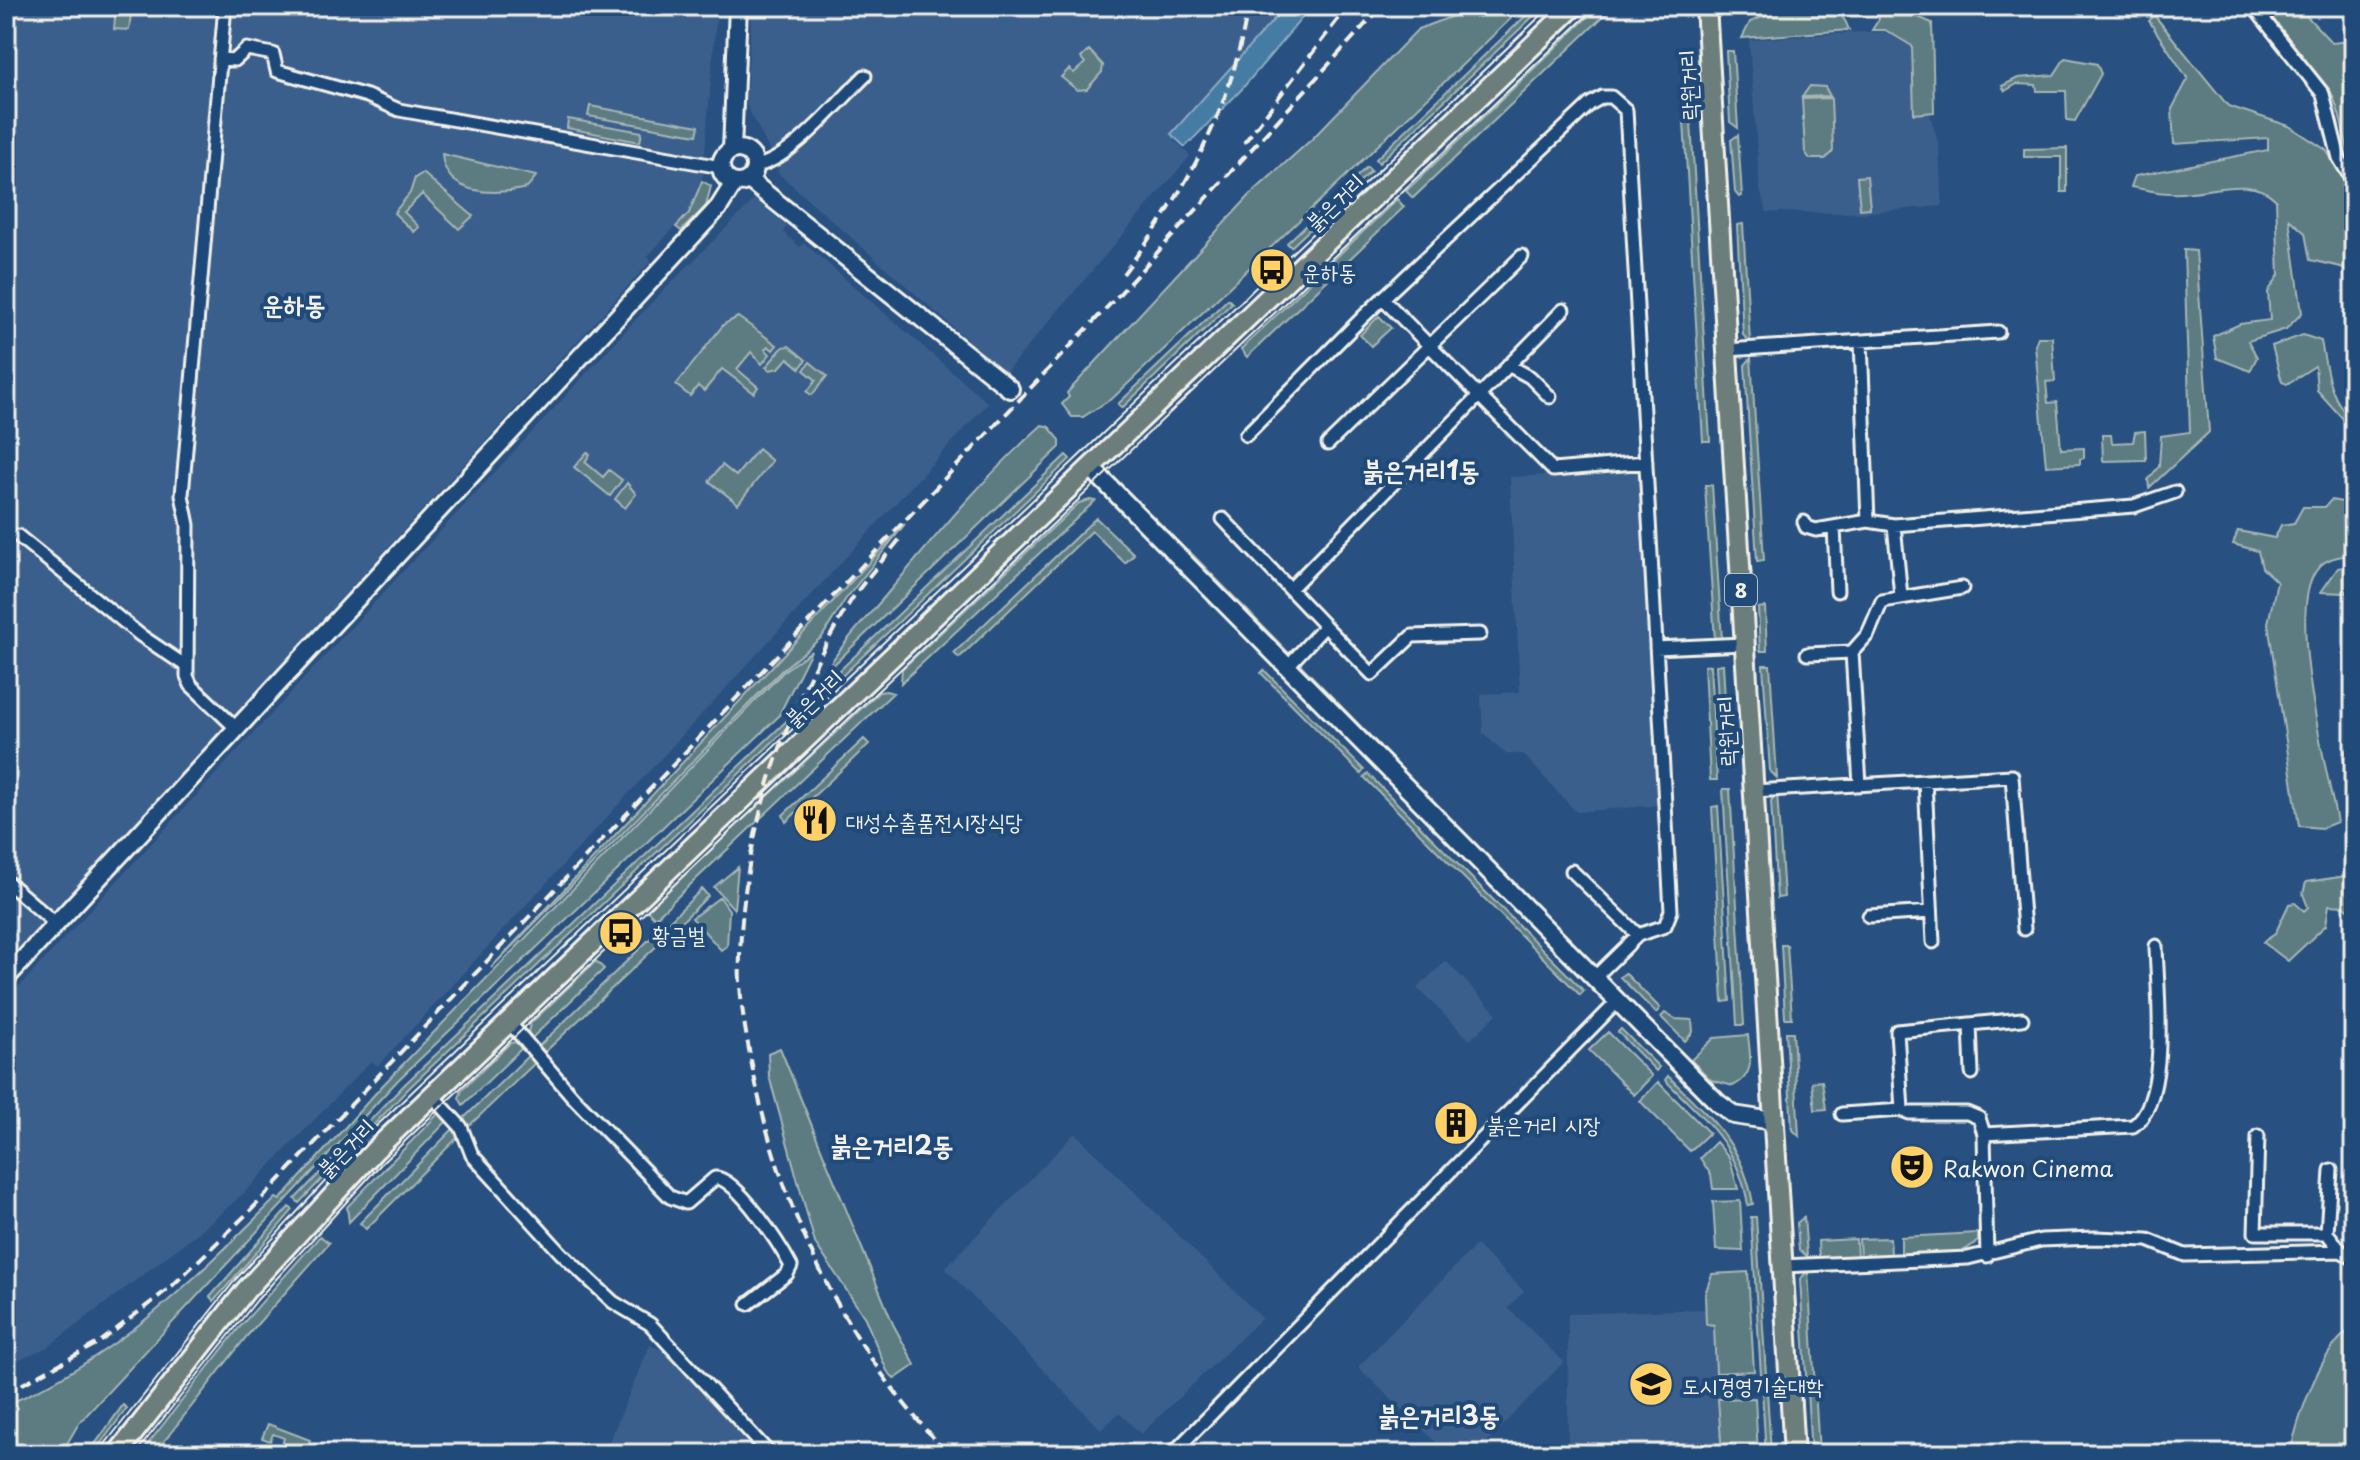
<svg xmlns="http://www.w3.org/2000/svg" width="2360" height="1460" font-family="'Playpen Sans','Poor Story',sans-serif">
  <rect width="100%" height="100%" fill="#285181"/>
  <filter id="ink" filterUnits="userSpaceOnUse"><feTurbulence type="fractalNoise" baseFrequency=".0125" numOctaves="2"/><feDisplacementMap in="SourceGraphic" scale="16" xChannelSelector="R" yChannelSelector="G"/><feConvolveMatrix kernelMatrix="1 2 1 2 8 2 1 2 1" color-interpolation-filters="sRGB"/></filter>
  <g filter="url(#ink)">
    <path fill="#3a5e8d" d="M12,6H717L703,175L688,212L648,256L651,261L6,963V101L12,48Z
      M752,6H1289L1174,140L1190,156L1005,373L777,172L779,169L746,104Z
      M1862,32H1884L1910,46L1939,146L1942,206L1858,213L1767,212L1760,190L1749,40Z
      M755,199L787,226L783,232L800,247L804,243L988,403L378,1066L371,1061L243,1194L198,1233L49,1346L6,1367V1001L655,299Z
      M1643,470L1661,805L1576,812L1523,754H1506L1483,733L1481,694L1520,692L1510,477Z
      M1446,961L1497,1014L1470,1040L1417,988Z
      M1075,1133L1262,1318L1141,1434L1119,1413L1101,1430L945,1268Z
      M1476,1245L1524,1291L1508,1308L1564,1362L1475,1454H1448L1358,1367Z
      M1732,1308L1737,1454H1568V1314Z
      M650,1345L675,1356L763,1454H604Z"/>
    <path fill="#5b7c81" stroke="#a8b6b4" stroke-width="2" d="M116,6H132L129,30L114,29Z
      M1480,6H1524L1114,397L1083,417H1072L1062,404L1069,397L1067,393L1253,192L1312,139L1418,29Z
      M1536,6H1544L1379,163L1376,159Z
      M1599,6L1611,9L1413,198L1406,191Z
      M1789,6C1821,6 1839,0 1849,30L1742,38L1750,22Z
      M1875,6H1905L1904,11L1932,23L1934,112L1914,114L1912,46L1885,30H1872L1879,19Z
      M2263,6H2302L2300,9L2332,43L2349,41L2354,36V100L2351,112L2354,122V170C2344,144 2343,115 2330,90Z
      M2154,15L2228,106L2289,126L2326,150L2354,195V278L2341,267L2310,260L2305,233L2289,219L2302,313L2286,329L2248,341L2257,357L2250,371L2217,358L2213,336L2240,324L2270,320L2268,292L2279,275L2276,200C2250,173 2203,196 2170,193C2157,193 2144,189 2131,187L2135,176L2268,150V138L2174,144L2172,109L2188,79L2149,21Z
      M1089,50L1103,65L1102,72L1087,89L1077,90L1061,77L1069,69L1074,73L1085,63L1081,58Z
      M1726,51H1733L1738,128L1730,122Z
      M2065,58L2097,64L2101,74L2075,121L2067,120L2066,91H2037L2036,85L2017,84L2005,91L2002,86L2018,78L2054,75Z
      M1810,86L1825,87L1830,96L1802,97Z
      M1682,88H1689L1710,441H1703Z
      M1831,98L1833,151L1825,159H1810L1805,152L1802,99Z
      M590,106L699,126L697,135L588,116Z
      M568,119L642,132L640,142L567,128Z
      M1738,135L1742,196L1739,197L1735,192L1731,140Z
      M2067,148V192H2061V157H2024V149Z
      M442,154L536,176L527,188C495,195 445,197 442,154Z
      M1367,167L1371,171L1291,247L1287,243Z
      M423,173L473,216L459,229L422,194L404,212L419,227L414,232L394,213L410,193L415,178Z
      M1867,176L1870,208L1860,209L1857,177Z
      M702,181L711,186L706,206L681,231L676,227L689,213Z
      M1397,199L1404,207L1247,357L1241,349Z
      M1743,224L1750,342L1743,335L1737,225Z
      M2184,250L2196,251L2209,432L2149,488L2148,480L2159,466L2161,436L2190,432Z
      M1228,299L1232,303L1122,408L1118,404Z
      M1379,316L1391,328L1371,346L1360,335Z
      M738,317L777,345L773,350L768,346L765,349L770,354L762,364L751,352L737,369L758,387L754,393L722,369L704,391L698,386L690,396L676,385L724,324Z
      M2303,335L2321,341C2327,373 2329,399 2354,422V431L2317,390L2315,366L2287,384L2282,382L2272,346Z
      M2038,337H2052L2055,381L2046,382L2048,403L2057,402L2061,449L2084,448V458L2080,459V464L2046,466L2035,345Z
      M789,346L806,360L800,368L788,358L779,368L770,370L766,367L783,347Z
      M1751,358L1764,560L1757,561L1745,365Z
      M810,362L827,376L812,395L807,392L816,380L804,370Z
      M1042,425L1049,427L1060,440V447L824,674C843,641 868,617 892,588C940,531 987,474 1042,425Z
      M2145,431L2146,460L2103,461L2102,435H2111L2112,443L2133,442L2135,432Z
      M758,449L772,461L738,504L709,481L722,465L736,476Z
      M587,452L590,454L585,462L603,477L609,470L622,480L610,496L574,467Z
      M1066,455L1070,459L409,1088L299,1203L295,1199L405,1084Z
      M627,483L636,494L625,508L615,499Z
      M1705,485H1712L1722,640L1715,641Z
      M1090,500L1095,501L901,683L902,669L1079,503Z
      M2331,500L2354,504V554C2339,557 2325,557 2316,571C2286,613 2327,769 2337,822L2322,828L2299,826L2268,623L2277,582L2262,568L2258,551L2233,544L2238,531L2275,538L2281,525L2294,523L2303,507H2325Z
      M1096,518L1134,554L1125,563L1092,531L959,658L954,653Z
      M905,524L845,600L822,637L783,669L491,968Z
      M1189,551L1290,654L1287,656L1186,553Z
      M2354,565V586L2345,593L2321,592L2338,568Z
      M1765,607L1767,651H1760L1758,608Z
      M811,651L778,717L398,1080L79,1423L61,1454H6V1405C116,1358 193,1281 276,1198L280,1200L382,1086L785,670Z
      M1298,662L1380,746L1378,748L1295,664Z
      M1723,664L1727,736H1720L1716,665Z
      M1710,665L1717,780H1710L1704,666Z
      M1763,665H1770L1777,778L1770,771Z
      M1264,670L1364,770L1361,774L1261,673Z
      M886,691L893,693L655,918L647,910L879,692Z
      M2354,736V772L2346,769L2343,757Z
      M864,739L869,744L786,822L783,815Z
      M1368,774L1584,991L1580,995L1364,777Z
      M1723,789H1730L1744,1025H1737Z
      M1777,792L1784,897L1777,898L1771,801Z
      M1718,806L1730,1001L1723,1002L1712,807Z
      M738,867L734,909L714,887Z
      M2354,875V914L2345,906L2329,905L2326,925L2288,961L2263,942L2275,934L2289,904L2295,903L2304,911L2308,907L2303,894L2306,882Z
      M702,889L708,896L666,937L660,930Z
      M720,897L729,910L727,946L721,950L692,918Z
      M657,932L664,939L545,1052L539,1046Z
      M1781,945H1787L1792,1018H1785Z
      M596,961L604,969L532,1038L528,1032L530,1024Z
      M1625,973L1660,1008L1656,1013L1620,977Z
      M1665,1013L1675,1019L1692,1020L1693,1032L1685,1041L1661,1017Z
      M1621,1029L1659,1067L1656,1071L1618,1032Z
      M1608,1032L1652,1076L1634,1095L1589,1050Z
      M1786,1032H1793L1799,1136L1792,1129Z
      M1748,1035C1750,1056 1756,1075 1733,1086L1711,1080L1691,1060L1714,1038Z
      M518,1042L523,1047L463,1105L459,1098L462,1090L510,1043Z
      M780,1048L893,1324L915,1365L895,1379L887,1371L865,1318L815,1243L769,1076L768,1053Z
      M530,1054L537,1061L469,1126L462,1120Z
      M1668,1076C1710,1118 1743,1143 1753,1204L1748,1205C1738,1145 1706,1121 1665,1080Z
      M1822,1081L1826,1109L1815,1110L1812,1082Z
      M1658,1082L1709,1133L1690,1151L1640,1101Z
      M439,1113L447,1121L349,1222L347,1207Z
      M453,1129L459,1136L366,1229L360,1223Z
      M1716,1142L1729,1157L1738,1189H1713L1711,1175L1700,1158Z
      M1740,1201L1743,1251L1716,1250L1713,1202Z
      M289,1207L293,1210L214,1301L210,1297Z
      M1751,1217H1756L1771,1454H1766Z
      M1804,1217L1807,1256L1799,1250L1797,1223Z
      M1978,1233V1241L1962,1252L1901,1255V1237Z
      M320,1236L329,1243L247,1336L154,1454H140L239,1328Z
      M1890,1238L1891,1256L1860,1257L1859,1239Z
      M1856,1239L1857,1257L1819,1259L1818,1241Z
      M1808,1271L1819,1454H1811L1800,1279Z
      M1748,1272L1754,1371L1716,1373L1714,1325L1706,1324L1705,1294L1712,1274Z
      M2354,1328V1454H2290C2297,1421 2322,1342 2354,1328Z
      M1755,1398L1758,1454H1722L1718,1399Z
      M123,1405L127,1408L93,1454H88Z
      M268,1424L310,1440L304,1454L282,1445L284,1438L273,1434L270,1441L262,1438Z"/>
    <path fill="#457ba3" stroke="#8baabf" stroke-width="2" d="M1286,6H1312L1241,90L1185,147L1171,134Z"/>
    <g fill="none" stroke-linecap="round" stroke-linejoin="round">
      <g stroke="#f4f1e8" stroke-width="17">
        <path id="street" d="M225,6L182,495L188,525L187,676L191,685L236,728
          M2253,6L2323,94L2339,158L2354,183
          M220,59L235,60L247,49L273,54L277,71L367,96L399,110L721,167
          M755,166C789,162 839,101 865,76
          M1383,299L1553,470L1646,462
          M1861,341L1868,521
          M1727,350L1998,332
          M1508,365L1530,377L1550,397
          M1246,435L1364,316L1590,104L1602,97H1611L1626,110L1671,911L1665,926L1638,935L1593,979
          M1328,444L1522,256
          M1223,519L1325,626L1286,668
          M1804,522L1806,527L1816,530L1868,521L1894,525L2134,506L2175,492
          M1894,525L1901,596
          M1834,527L1837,591
          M18,536L140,635L186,666
          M1290,589L1563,310
          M1325,626L1372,674L1412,636L1480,634
          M1656,648L1744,644
          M1852,652L1860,785
          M1807,654L1852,652L1868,634L1882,601L1962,588
          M1925,781L1933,942
          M1753,791L2012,776L2024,929
          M1572,871L1638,935
          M6,881L56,924
          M1869,916L1931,912
          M508,1021L573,1097L670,1197L686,1203L715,1178C736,1176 781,1247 791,1266L787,1274L748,1304
          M1970,1024L1972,1073
          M431,1094L461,1127L472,1155L561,1253L613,1302L650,1324L770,1454
          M1902,1110L1897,1031L2022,1019
          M1842,1114L1902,1110L1909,1113H1967L1979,1118L1984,1134
          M2258,1136L2255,1233H2327
          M2331,1170L2327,1233L2341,1251L2354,1259
          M1987,1256L1984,1134L2133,1126C2171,1100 2157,989 2156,946
          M1782,1266L1968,1258L2041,1240L2095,1238L2148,1240L2185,1255L2341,1251
          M1172,1454L1616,1003"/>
      </g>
      <g stroke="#f4f1e8" stroke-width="22">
        <path id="secondary" d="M721 166a17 17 0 1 1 34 0a17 17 0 1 1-34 0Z
          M732,150L738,6
          M749,180L1010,389
          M1090,467L1718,1103L1734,1115L1773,1121
          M6,978L719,207L734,183"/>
      </g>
      <g stroke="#f4f1e8" stroke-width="24">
        <path id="primary" d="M1706,6L1794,1454
          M117,1454L246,1290L375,1150L1574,6"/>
      </g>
      <use href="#street" stroke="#1f4a7a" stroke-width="11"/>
      <use href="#secondary" stroke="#1f4a7a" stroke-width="16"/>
      <use href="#primary" stroke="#6c7e7c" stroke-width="18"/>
      <path stroke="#f4f1e8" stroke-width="2" d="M97,1454L236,1279L370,1132L1551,6
        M135,1454L257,1300L381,1164L1597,6"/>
      <path stroke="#f4f1e8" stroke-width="4" stroke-dasharray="12 6" stroke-linecap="butt" d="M1244,143L1348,6
        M1123,274C1186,192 1232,109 1248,6
        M899,540C882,562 861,583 847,607C784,712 743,833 740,957C738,992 745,1030 752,1065C779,1210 846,1347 948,1454
        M6,1393L100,1342L172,1286L252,1209L1114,300L1382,6"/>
    </g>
  </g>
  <defs>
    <g id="bus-disc" transform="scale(2.3)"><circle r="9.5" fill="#ffd166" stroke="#1f4a7a"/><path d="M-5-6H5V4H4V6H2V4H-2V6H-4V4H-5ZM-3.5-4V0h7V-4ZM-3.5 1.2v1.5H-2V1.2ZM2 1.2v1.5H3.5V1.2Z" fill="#111"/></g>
    <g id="restaurant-disc" transform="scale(2.3)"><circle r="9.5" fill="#ffd166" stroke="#1f4a7a"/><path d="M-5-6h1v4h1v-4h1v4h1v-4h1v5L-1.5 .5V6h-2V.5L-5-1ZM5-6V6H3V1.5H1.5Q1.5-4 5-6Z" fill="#111"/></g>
    <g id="building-disc" transform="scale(2.3)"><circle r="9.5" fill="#ffd166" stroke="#1f4a7a"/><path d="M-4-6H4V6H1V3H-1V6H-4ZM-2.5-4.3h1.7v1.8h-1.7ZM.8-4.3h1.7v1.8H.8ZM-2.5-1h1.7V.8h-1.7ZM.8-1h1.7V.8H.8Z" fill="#111"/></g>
    <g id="theatre-disc" transform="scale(2.3)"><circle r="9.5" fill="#ffd166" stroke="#1f4a7a"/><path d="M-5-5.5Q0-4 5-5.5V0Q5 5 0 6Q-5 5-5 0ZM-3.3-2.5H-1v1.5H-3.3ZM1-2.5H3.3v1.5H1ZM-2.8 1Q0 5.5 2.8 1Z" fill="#111"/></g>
    <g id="school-disc" transform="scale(2.3)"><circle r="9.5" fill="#ffd166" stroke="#1f4a7a"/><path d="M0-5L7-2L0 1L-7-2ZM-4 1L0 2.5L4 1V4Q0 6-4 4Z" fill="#111"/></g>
  </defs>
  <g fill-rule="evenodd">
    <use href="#bus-disc" x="1272" y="270"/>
    <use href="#restaurant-disc" x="815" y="820"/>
    <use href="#bus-disc" x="621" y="933"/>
    <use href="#building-disc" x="1456" y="1123"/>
    <use href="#theatre-disc" x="1912" y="1167"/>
    <use href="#school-disc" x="1651" y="1384"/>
  </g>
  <g text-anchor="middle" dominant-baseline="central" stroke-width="8" stroke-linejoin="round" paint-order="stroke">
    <rect fill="#1f4a7a" stroke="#b4bfc7" stroke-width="2" x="1725" y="574" width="32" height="32" rx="6"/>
    <g font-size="20" font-weight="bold" fill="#f4f1e8">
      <text x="1741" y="590">8</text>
    </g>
    <g font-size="22" fill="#f4f1e8" stroke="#1f4a7a">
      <text transform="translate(1687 85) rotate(-93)">락원거리</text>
      <text transform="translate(1334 201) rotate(-44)">붉은거리</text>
      <text transform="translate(813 697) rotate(-44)">붉은거리</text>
      <text transform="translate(1725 731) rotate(-93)">락원거리</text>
      <text transform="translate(345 1147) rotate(-46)">붉은거리</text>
    </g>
    <g font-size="22" fill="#f4f1e8" stroke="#1f4a7a" text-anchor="start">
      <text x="1303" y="270">운하동</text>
      <text x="846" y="820">대성수출품전시장식당</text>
      <text x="652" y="933">황금벌</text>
      <text x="1487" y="1123">붉은거리 시장</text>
      <text x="1943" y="1167">Rakwon Cinema</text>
      <text x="1682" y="1384">도시경영기술대학</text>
    </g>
    <g font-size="26" font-weight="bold" fill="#f4f1e8" stroke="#1f4a7a">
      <text x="294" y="303">운하동</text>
      <text x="1421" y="469">붉은거리1동</text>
      <text x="892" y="1144">붉은거리2동</text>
      <text x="1439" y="1414">붉은거리3동</text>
    </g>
  </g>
  <rect width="2360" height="1460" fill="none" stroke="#1f4a7a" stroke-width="32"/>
  <rect x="16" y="16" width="2328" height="1428" fill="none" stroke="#f4f1e8" stroke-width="3" filter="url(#ink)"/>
</svg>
